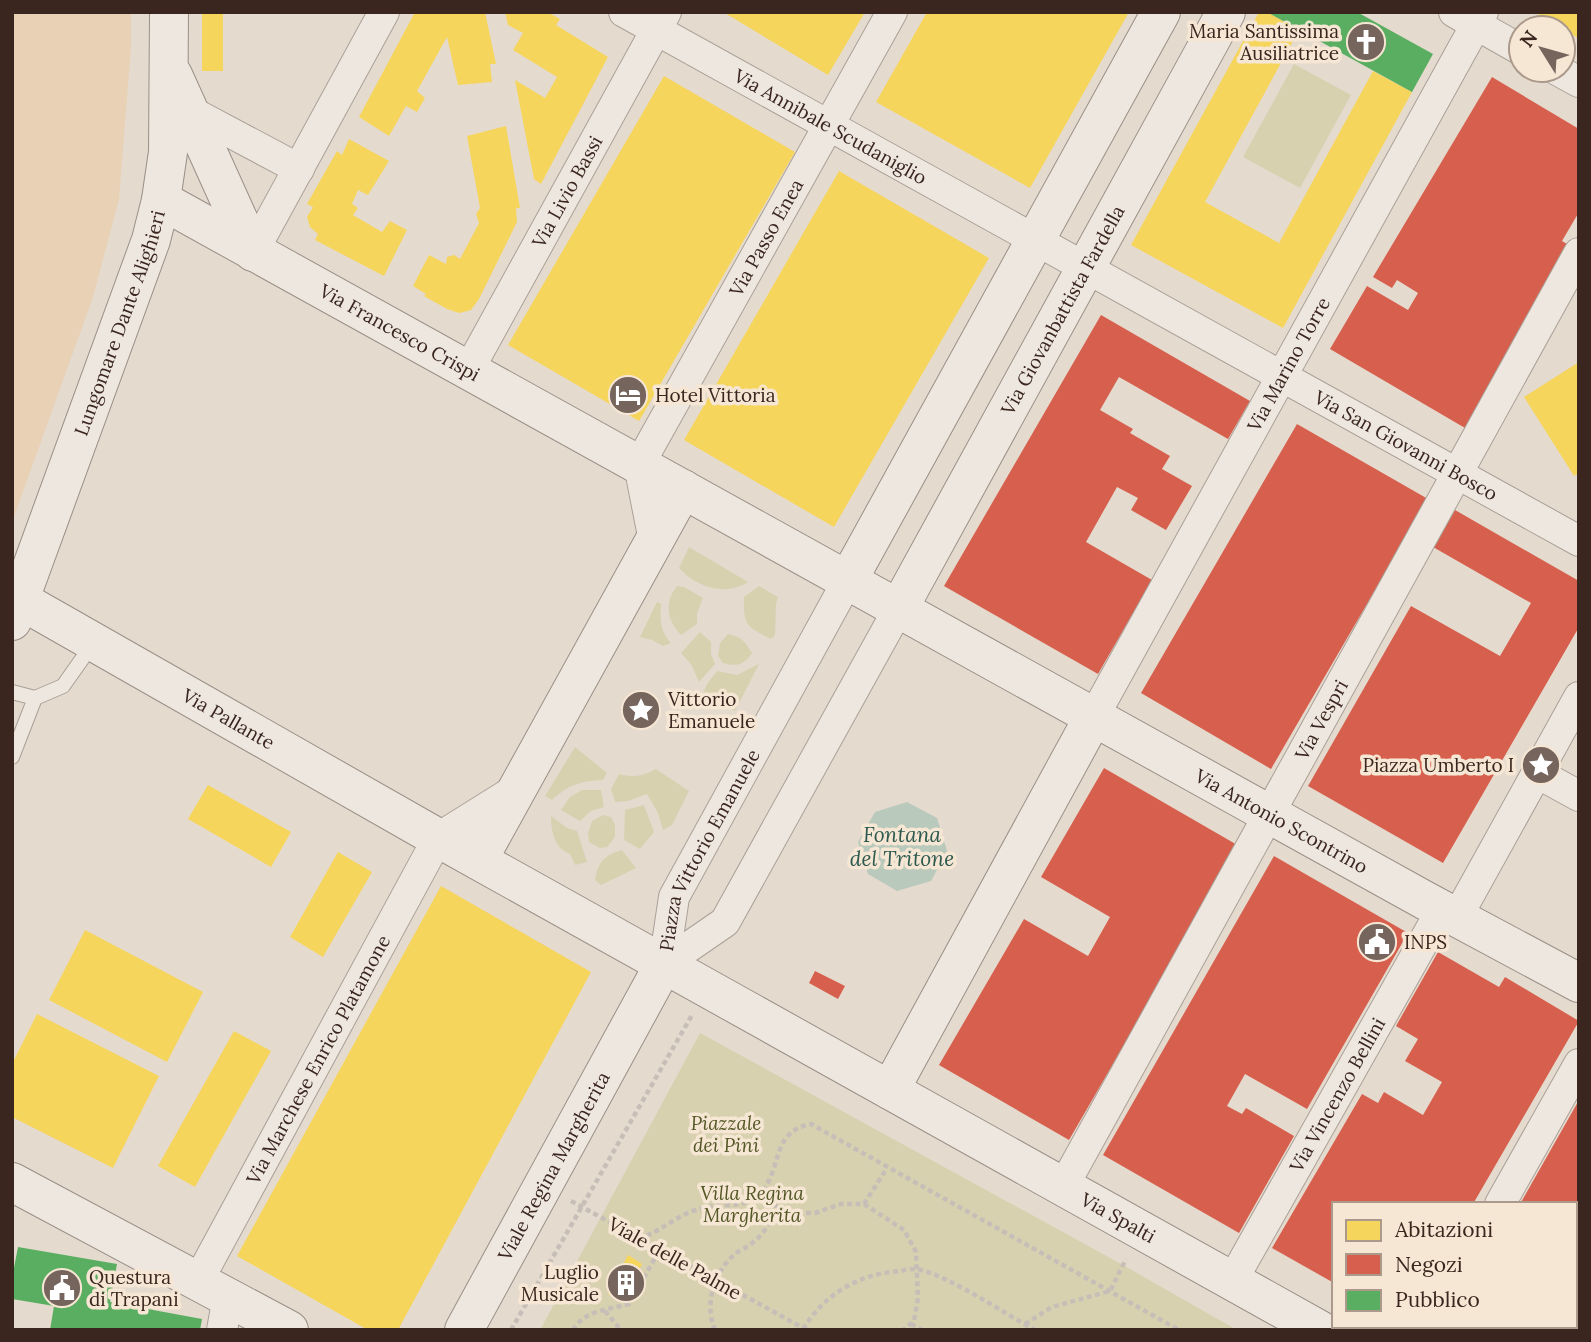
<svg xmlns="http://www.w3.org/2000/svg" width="1591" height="1342" font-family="Lora,serif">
  <rect width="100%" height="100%" fill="#e5dace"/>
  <path fill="#d8d1b0" d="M1294,64L1351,95L1300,188L1243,157Z
    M689,547L748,582C725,597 696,587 679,568Z
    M677,586L684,587L703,598L697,613V624L681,635C667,621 664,602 677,586Z
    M759,586L778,597L776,604L775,635L771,639C747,627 743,626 744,597Z
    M657,602L661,604C660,620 660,631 671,643L663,646L652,640L640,637Z
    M700,632L711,642V654L715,664L699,682L691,664L681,653Z
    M728,634C741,636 746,643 752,653C744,665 737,667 723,663L718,656L720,643Z
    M759,664L735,711L703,693L707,684L717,671L737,675Z
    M575,747L607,773L603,780C581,781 568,785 552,800L545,796Z
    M656,769L689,791L672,825L663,830L658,813L647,794L628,801L615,802L611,789L619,774C634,778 643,776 656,769Z
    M582,790H601L604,807L591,811L580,821L561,810L570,797Z
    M644,805L654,832L640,849L624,840L625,810Z
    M603,815L611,817L615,825V837L607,847L600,848L589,842L588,833L592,821Z
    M551,816L567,828L577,831L587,862L575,865L570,854C554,848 551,831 551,816Z
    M622,850L636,868L601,885L595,880C598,861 605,855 622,850Z
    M700,1033L1123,1265L1237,1330H540Z"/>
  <path fill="#e8d1b5" d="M12,12H131V47L119,199L93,297L12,522Z"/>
  <path fill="#b9c9bc" d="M907,802L937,818L947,851L931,881L897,891L868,874L858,842L875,812Z"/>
  <path fill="#f6d55c" d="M202,12H223V71H202Z
    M415,12H485L496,64H490L492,82L458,85L447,37L417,91L425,98L417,112L406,106L389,136L359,117Z
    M505,12H547L560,19L556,25L608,57L541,184L534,179L515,80L545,98L557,77L513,50L523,33L508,25Z
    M723,12H865L828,75Z
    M927,12H1129L1030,188L876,102Z
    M1259,12H1267L1299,30L1205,202L1279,243L1373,71L1412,92L1283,328L1131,245Z
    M1534,12H1579V39L1563,28Z
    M664,76L795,152L639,421L508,345Z
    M506,126L520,208H516L517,222L479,299L471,310L459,313L447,309L424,296L426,294L413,286L429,255L446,264L447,257L454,255L460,259L479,223L476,214L480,208L467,136Z
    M349,139L389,161L368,195L358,190L352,204L358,208L353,215L382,232L390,221L407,230L384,276L315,240L318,234L310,227L307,217L313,207L307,204L337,151L342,155Z
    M839,171L989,258L834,527L684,440Z
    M1579,362V473L1574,476L1524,397Z
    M208,785L291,832L271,867L188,819Z
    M338,852L372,872L323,957L290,937Z
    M441,886L591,972L398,1330H368L237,1256Z
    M85,930L203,992L167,1062L49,1000Z
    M37,1014L159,1076L113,1168L12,1117V1064Z
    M234,1031L271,1051L195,1187L158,1166Z
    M628,1255L642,1264L637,1274L642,1277L633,1294L624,1289L618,1299L608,1294Z"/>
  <path fill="#d6604d" d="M1492,77L1579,129V212L1562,241L1572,247L1465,428L1330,349L1367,286L1408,310L1418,293L1397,280L1392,288L1373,277Z
    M1101,315L1250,401L1228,439L1119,377L1100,410L1133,429L1130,433L1170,456L1162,469L1192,486L1166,530L1131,510L1138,498L1117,487L1086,542L1152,580L1098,674L944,586Z
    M1297,424L1428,499L1271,769L1141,693Z
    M1455,510L1579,581V627L1443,863L1308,786L1411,606L1500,656L1531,603L1433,547Z
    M1104,768L1239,846L1069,1140L939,1065L1024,919L1088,956L1110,917L1041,877Z
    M1274,856L1408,933L1307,1109L1245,1074L1227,1106L1242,1114L1246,1108L1294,1136L1239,1233L1103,1155Z
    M1438,952L1499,987L1505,977L1579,1021L1473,1204H1334V1283L1272,1248L1362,1094L1378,1103L1384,1092L1423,1115L1442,1082L1405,1061L1418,1039L1396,1026Z
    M815,971L845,986L838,999L809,983Z
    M1579,1100V1330H1448L1450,1326H1575V1204H1520Z"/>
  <path fill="#5aae61" d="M1267,12H1357L1433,54L1412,92Z
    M18,1247L117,1264L110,1302L202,1319L200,1330H50L54,1306L12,1299V1278Z"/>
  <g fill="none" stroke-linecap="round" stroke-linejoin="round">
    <g stroke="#aaa097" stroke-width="16">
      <path id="lane" d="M12,692L35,698L63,686L94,642
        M12,757L35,698"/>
    </g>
    <g stroke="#aaa097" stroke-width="32">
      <g id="street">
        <path id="s1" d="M624,12L1579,541"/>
        <path d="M1454,12L1521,50"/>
        <path d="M1557,70L1579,82"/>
        <path d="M190,111L299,169"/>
        <path d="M253,252L384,12"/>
        <path id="s2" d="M468,371L666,12"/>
        <path id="s3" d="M654,541L639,465L892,12"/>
        <path id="s4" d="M1094,716L1483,12"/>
        <path d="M1537,773L1579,796"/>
        <path d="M1457,917L1579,697"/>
        <path d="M664,964L725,922L899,608"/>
        <path id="s5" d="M664,964L674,897L848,580"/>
        <path id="s6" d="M1063,1187L1579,253"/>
        <path d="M1500,1204L1579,1064"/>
        <path id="s7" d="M198,1281L438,838L518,788"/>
        <path id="s8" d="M1232,1281L1442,909"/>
        <path d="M222,1330L228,1297"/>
        <path d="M1429,1330L1431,1326"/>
      </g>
    </g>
    <g stroke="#9a8f86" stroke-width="40">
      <g id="secondary">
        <path d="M173,75L253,252"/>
        <path id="s9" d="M161,200L1426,901L1579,983"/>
        <path d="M848,580L1161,12"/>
        <path id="s10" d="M20,600L438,838L1320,1330"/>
        <path id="s11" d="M899,608L1226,12"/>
        <path id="s12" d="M12,621L151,240L161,200L168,152L169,12"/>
        <path d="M478,860L683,489"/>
        <path d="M890,1090L1094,716"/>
        <path d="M12,1182L289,1330"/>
        <path id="s13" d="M464,1330L664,964"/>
      </g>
    </g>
    <path stroke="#c6beb7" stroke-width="4.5" stroke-dasharray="5 3.5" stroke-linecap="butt" d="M760,1195L779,1208L792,1213H815L841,1204H864L904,1230L916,1252L918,1298L914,1321L903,1330
      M571,1201L807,1330
      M864,1204L887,1168
      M639,1239C662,1231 679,1213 703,1208C719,1203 748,1209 760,1194C783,1169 770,1132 811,1124L1179,1330
      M605,1311L621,1330
      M911,1324L922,1330
      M1025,1324L1052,1307L1110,1291L1126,1259
      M803,1329C825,1294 858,1274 900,1271C904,1270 911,1269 916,1269C947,1274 1005,1314 1035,1330
      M511,1330L692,1015
      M573,1330C585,1310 607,1310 629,1304L659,1251
      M715,1330C704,1305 714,1272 734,1255C739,1250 747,1248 752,1243C764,1234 772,1220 779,1208"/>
    <use href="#lane" stroke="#ede7e0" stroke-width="14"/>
    <use href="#street" stroke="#ede7e0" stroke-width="30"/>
    <use href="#secondary" stroke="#ede7e0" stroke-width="38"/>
  </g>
  <defs>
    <g id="church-disc" transform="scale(2.0125)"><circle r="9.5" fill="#76655c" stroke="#f6e6d4"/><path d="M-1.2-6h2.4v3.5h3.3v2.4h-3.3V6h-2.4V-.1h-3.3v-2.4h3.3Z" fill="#fff"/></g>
    <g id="hotel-disc" transform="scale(2.0125)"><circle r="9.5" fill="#76655c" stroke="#f6e6d4"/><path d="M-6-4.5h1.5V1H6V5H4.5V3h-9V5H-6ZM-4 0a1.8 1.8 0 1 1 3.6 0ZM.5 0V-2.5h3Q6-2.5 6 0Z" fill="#fff"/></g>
    <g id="sight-disc" transform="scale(2.0125)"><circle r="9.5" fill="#76655c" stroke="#f6e6d4"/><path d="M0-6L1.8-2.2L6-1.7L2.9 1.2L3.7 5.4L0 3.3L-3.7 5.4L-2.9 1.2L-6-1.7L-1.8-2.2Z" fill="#fff"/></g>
    <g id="civic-disc" transform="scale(2.0125)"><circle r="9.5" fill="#76655c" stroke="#f6e6d4"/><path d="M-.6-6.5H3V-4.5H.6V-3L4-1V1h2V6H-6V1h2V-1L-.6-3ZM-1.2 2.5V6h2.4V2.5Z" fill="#fff"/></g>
    <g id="building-disc" transform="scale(2.0125)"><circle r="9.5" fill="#76655c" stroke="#f6e6d4"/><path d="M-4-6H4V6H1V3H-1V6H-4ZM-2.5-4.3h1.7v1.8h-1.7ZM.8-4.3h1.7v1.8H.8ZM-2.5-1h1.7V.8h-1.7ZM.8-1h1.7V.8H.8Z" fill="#fff"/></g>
  </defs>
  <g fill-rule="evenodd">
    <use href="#church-disc" x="1366" y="42"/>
    <use href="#hotel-disc" x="628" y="395"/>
    <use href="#sight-disc" x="641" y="710"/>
    <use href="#sight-disc" x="1541" y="765"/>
    <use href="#civic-disc" x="1377" y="942"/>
    <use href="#building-disc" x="626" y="1283"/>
    <use href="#civic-disc" x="62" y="1288"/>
  </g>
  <g text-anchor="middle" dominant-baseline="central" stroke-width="7" stroke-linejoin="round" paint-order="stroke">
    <g font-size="19" fill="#3a261e" stroke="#f6e6d4" text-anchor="start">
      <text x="1339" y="31" text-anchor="end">Maria Santissima<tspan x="1339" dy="22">Ausiliatrice</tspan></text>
      <text x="655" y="395">Hotel Vittoria</text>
      <text x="668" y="699">Vittorio<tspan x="668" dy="22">Emanuele</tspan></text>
      <text x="1514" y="765" text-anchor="end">Piazza Umberto I</text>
      <text x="1404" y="942">INPS</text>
      <text x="599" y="1272" text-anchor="end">Luglio<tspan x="599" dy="22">Musicale</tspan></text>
      <text x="89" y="1277">Questura<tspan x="89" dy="22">di Trapani</tspan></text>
    </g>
    <g font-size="19" fill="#3a261e" stroke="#f6e6d4">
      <text stroke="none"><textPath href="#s1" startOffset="236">Via Annibale Scudaniglio</textPath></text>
      <text stroke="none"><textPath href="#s2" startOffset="205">Via Livio Bassi</textPath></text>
      <text stroke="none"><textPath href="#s3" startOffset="338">Via Passo Enea</textPath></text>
      <text stroke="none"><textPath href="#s11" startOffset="340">Via Giovanbattista Fardella</textPath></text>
      <text stroke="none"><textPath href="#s12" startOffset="317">Lungomare Dante Alighieri</textPath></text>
      <text stroke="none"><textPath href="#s9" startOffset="273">Via Francesco Crispi</textPath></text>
      <text stroke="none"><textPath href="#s4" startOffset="402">Via Marino Torre</textPath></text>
      <text stroke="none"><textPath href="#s1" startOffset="894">Via San Giovanni Bosco</textPath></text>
      <text stroke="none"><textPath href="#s10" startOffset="240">Via Pallante</textPath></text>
      <text stroke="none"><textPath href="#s6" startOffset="534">Via Vespri</textPath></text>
      <text stroke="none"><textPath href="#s9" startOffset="1281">Via Antonio Scontrino</textPath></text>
      <text stroke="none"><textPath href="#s5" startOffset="124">Piazza Vittorio Emanuele</textPath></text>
      <text stroke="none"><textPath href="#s7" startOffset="252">Via Marchese Enrico Platamone</textPath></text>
      <text stroke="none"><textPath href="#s8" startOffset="214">Via Vincenzo Bellini</textPath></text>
      <text stroke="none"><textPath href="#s13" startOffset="187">Viale Regina Margherita</textPath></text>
      <text stroke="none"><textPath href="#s10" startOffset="1260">Via Spalti</textPath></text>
      <text transform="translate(675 1258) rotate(29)">Viale delle Palme</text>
    </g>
    <g font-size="19" font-style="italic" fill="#535625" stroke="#f6e6d4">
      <text x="726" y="1123">Piazzale<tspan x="726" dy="22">dei Pini</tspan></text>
      <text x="752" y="1193">Villa Regina<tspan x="752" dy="22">Margherita</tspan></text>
    </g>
    <g font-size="21" font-style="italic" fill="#2d5a4f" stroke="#f6e6d4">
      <text x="902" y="834">Fontana<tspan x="902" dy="24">del Tritone</tspan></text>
    </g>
  </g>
  <rect width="1591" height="1342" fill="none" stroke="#3a261e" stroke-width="28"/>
  <rect x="1332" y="1202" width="245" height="126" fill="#f6e6d4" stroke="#ab998b" stroke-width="2"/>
  <rect x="1346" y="1220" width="35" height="21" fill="#f6d55c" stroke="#ab998b" stroke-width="2"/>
  <text x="1395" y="1237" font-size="21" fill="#3a261e">Abitazioni</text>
  <rect x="1346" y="1254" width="35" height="21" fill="#d6604d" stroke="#ab998b" stroke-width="2"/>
  <text x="1395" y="1272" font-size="21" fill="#3a261e">Negozi</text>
  <rect x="1346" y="1290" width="35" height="21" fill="#5aae61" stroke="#ab998b" stroke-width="2"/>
  <text x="1395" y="1307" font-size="21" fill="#3a261e">Pubblico</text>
  <g transform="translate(1542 49) rotate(307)"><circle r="33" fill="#f6e6d4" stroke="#ab998b" stroke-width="2"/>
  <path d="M0-5L12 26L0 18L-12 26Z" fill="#76655c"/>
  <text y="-10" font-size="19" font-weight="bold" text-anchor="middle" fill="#3a261e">N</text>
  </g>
</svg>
